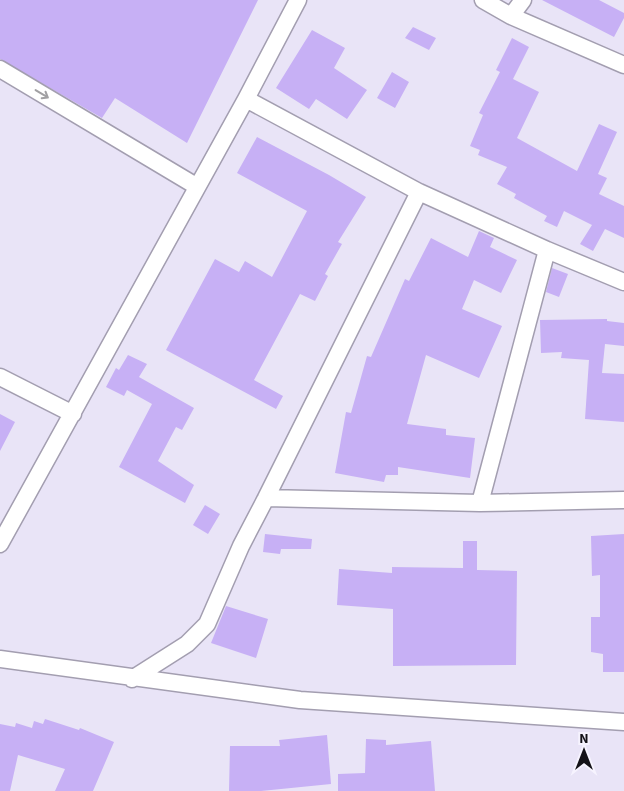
<svg xmlns="http://www.w3.org/2000/svg" width="624" height="791" font-family="'Source Sans 3',sans-serif">
  <rect width="100%" height="100%" fill="#e9e4f7"/>
  <path fill="#c7b0f5" d="M0,0H258L187,143L115,98L102,118L0,59Z
    M542,0H599L624,13V18L614,37Z
    M413,27L436,38L429,50L405,38Z
    M312,30L345,48L334,68L367,90L347,119L316,99L309,109L276,88Z
    M512,38L529,47L513,79L539,92L517,138L577,171L599,124L617,132L598,174L607,178L599,194L624,206V238L605,229L593,251L580,244L592,225L564,211L557,227L544,221L547,216L514,198L516,194L497,184L507,167L478,155L480,150L470,146L483,115L479,113L500,72L496,70Z
    M392,72L409,82L395,108L377,98Z
    M257,137L329,175L366,197L338,242L342,244L325,274L328,276L315,301L300,294L254,380L283,396L276,409L166,350L215,259L239,272L245,261L272,277L307,211L237,173Z
    M479,231L494,238L490,247L517,260L501,293L474,280L462,309L502,326L479,378L426,355L407,424L446,429V435L475,438L470,478L398,467V475H386L384,482L335,473L346,412L351,413L367,356L371,357L405,279L409,281L431,238L468,257Z
    M552,268L568,274L559,297L546,292Z
    M607,319V321L624,323V346L605,344L602,373L624,374V422L585,419L589,360L561,358L562,352L541,353L540,320Z
    M128,355L147,364L139,377L194,408L182,430L176,427L158,461L194,485L185,503L119,467L152,404L127,390L124,396L106,387L116,368L119,370Z
    M0,414L15,422L0,451Z
    M205,505L220,514L208,534L193,525Z
    M265,534L312,539L311,549H281L280,554L263,552Z
    M624,534V672H603V654L591,652V617H600V575L592,576L591,536Z
    M463,541H477V570L517,571L516,665L393,666V609L337,605L339,569L392,573V567L463,568Z
    M226,606L268,619L256,658L211,643Z
    M45,719L79,730L80,728L114,742L93,791H55L65,769L18,755L10,791H0V724L15,727L16,723L32,728L34,721L43,724Z
    M327,735L331,784L261,791H229L230,746H280L279,740Z
    M366,739L386,740V745L431,741L435,791H338V774L365,773Z"/>
  <g fill="none" stroke-linecap="round" stroke-linejoin="round">
    <g stroke="#a39eb0" stroke-width="19">
      <path id="street" d="M483,0L511,16L624,65
        M511,16L523,0
        M0,69L196,186
        M246,99L419,192L547,250L624,282
        M0,377L73,414
        M266,498L480,503L624,500
        M480,503L547,250
        M0,544L246,99L298,0
        M0,659L300,700L624,722
        M132,679L187,644L207,624L241,546L266,498L419,192"/>
    </g>
    <use href="#street" stroke="#fff" stroke-width="16"/>
  </g>
  <defs><path id="oneway-shaft" d="M-6 0H5M1.5-3L5.5 0L1.5 3" fill="none" stroke-width="1.6" stroke-linecap="round" stroke-linejoin="round" transform="scale(1.25)"/></defs>
  <use stroke="#a1a0a3" href="#oneway-shaft" transform="translate(42 94) rotate(31)"/>
  <g transform="translate(584 751)" stroke="#f6f3fe" stroke-width="4" paint-order="stroke">
  <path d="M0-4L9 19L0 12L-9 19Z" fill="#141218"/>
  <text y="-8" font-size="14" font-weight="bold" text-anchor="middle" fill="#141218">N</text>
  </g>
</svg>
